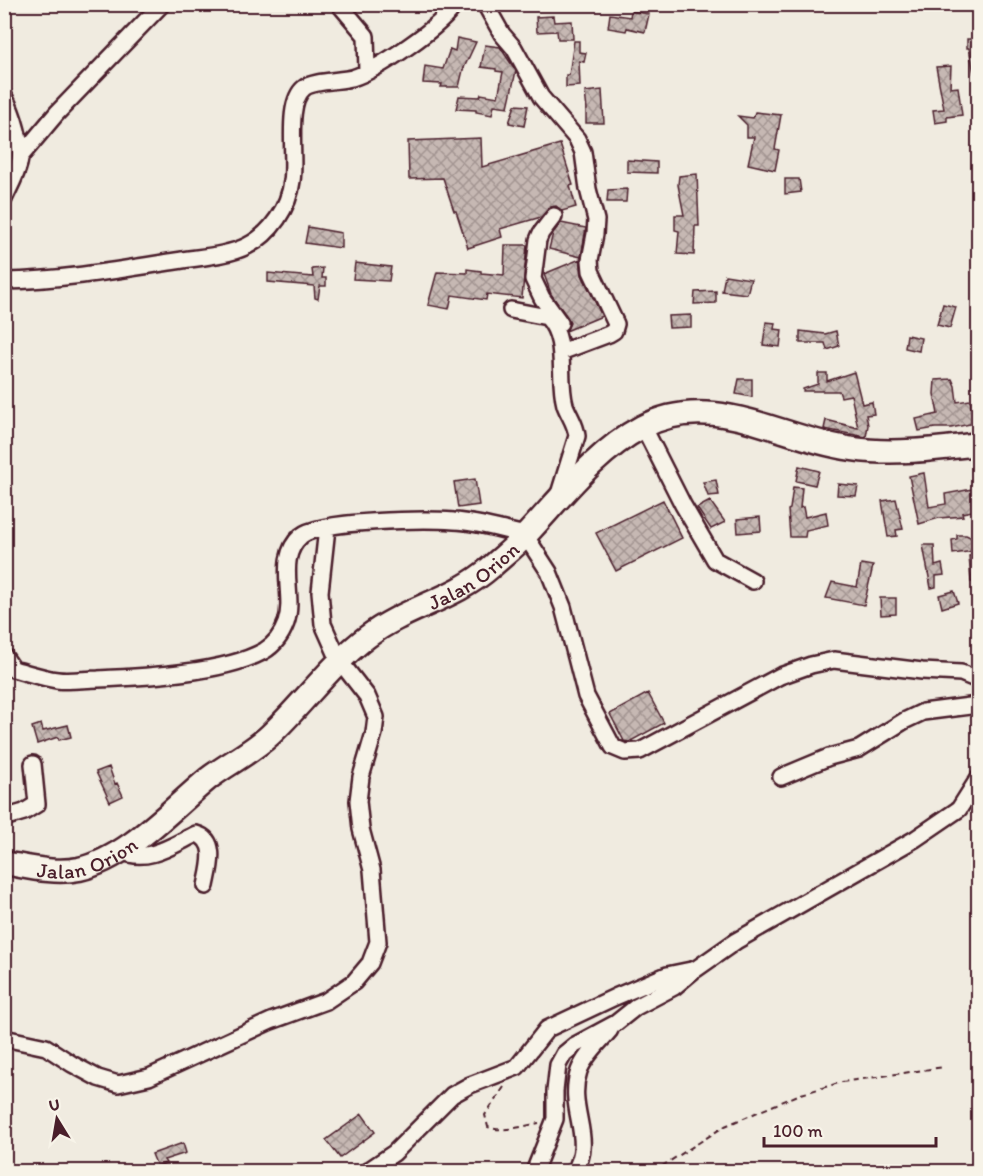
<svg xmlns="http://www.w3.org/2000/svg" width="983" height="1176" font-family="Itim,sans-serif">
  <defs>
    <pattern id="building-cross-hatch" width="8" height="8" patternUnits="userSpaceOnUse" patternTransform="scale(1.5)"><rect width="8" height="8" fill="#c6b8b3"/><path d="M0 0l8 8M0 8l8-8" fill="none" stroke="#a39592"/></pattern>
  </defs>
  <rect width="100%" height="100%" fill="#f0ebe0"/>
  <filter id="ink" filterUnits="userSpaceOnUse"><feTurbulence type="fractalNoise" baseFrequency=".0167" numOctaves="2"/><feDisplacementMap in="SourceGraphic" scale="12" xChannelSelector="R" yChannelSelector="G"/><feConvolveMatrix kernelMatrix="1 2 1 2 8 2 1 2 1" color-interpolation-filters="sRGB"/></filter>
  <g filter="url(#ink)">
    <path fill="url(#building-cross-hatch)" stroke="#4a1f2b" stroke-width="1.5" d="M631,11L649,14L645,32L627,28L626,31L608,28L610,14L630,17Z
      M553,16L554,22L572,21L573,39H558L557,31L537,32L536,17Z
      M457,38L476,42L463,70L459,87H441L442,84L423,83L425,66L443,69L450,49L455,51Z
      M967,39H978V72L974,73L969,48H967Z
      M574,41H579V52L586,53L584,62L579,61L580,86L566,87V75H569Z
      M485,45L500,47L516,71L508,107L494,105L492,115L476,112V110L456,109L459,96L480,97L481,94L498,97L503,72L496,71V69L481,67Z
      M951,66L950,88L958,87L962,115L947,117V121L935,123L933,110L944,109L936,67Z
      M602,90L604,123H586V110H587L585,92Z
      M515,105L528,106L524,126L509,123Z
      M755,112L781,115L775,149L779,150L775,170L748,164L754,137H747V125L738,116L753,118Z
      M481,138L482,167L560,144L573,185L570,186L576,207L562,211L556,206L551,207L541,217L500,229L502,237L468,248L456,211H454L443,178L409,179L408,141Z
      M627,160L657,162V173L627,172Z
      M697,174L699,226H695L694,255L677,254L679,231L675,230V215H684L678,185L679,176Z
      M785,179H799L801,192L785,194Z
      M627,189L626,202H607L608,190Z
      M561,223L586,228L581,257L549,249L553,233Z
      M308,227L341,233V248L305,243Z
      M505,245H527L522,298L487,294L486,300L452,295L449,309L428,305L437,272L467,273V269L481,271V273L504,275Z
      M580,259L582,275L602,316L566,331L570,323L568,318L551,294L544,274Z
      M355,263L391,267L389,281L353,279Z
      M323,268L322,278H326V286H320L318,299L315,298L314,286L268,282V273L313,277L312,269Z
      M725,275L751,279L747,294L722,291Z
      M716,291V303L694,304L695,292Z
      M943,304L956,307L950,328L937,325Z
      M691,315V327L669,328L668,316Z
      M766,322L775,323L774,329L782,330L780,347L763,345Z
      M800,331L825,334L836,331L839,346L827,350L825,343H800Z
      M907,335L921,338L919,351L905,348Z
      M854,372L862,404L872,402L874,414L866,415L868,425L866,437L824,429L826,420L858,428L851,395L841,397L839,391H803V389L818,384V373H827V381Z
      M739,379H752V397L736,394Z
      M952,379L955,386L957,402L970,400L975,423L951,428H935L919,431L916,419L938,414L934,394L935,380Z
      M799,466L819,471L815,485L796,481Z
      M924,473L929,507L946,504L945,494L978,488V510L962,513L963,516L939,518L919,524L909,476Z
      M475,479L479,505L458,508L454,482Z
      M716,480L719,495L708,496L703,482Z
      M838,484L858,486L856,496L837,495Z
      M793,487L802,488L800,508L803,507L805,517L826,512L828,525L806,530L805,537H790L788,510L790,509Z
      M896,499L903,529L896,530L897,536L888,537L882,501Z
      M663,500L682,538L616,571L596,533Z
      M710,501L725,522L711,529L697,508Z
      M760,517L761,531L738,533L737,519Z
      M957,535H966L975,539L974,551L953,554L952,540L957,539Z
      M923,545H934L935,566L942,564L944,575L936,576V587L931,588Z
      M978,555V582H971L969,556Z
      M861,564L873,566L864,605L826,598L832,582L857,587Z
      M954,591L958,603L942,608L939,595Z
      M880,598H896V614L881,615Z
      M648,693L664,723L629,742L624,741L610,714Z
      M41,724L43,731L68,725L71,737L59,740L58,737L37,744L32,727Z
      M109,767L115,784L117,783L123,796L110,802L96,772Z
      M362,1114L375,1132L340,1158L326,1140Z
      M183,1143L186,1153L164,1160L166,1163L157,1166L152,1154Z"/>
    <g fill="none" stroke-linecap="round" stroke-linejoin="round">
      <g stroke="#4a1f2b" stroke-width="20">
        <path id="minor" d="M339,4L366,36L367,71
          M485,4L502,34L514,48L541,97L577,139L583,152L588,189L596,220L595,234L590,260L591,271L616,324L614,331L609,334L561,352
          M4,96C13,113 24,146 19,164C16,176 9,188 4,199
          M20,157L57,113L162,4
          M554,216L541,233L538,240L533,279L542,298L560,323
          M4,281C62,280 119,270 176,261C199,257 227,256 247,246C271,234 289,207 292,181C296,158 285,103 304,88C312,81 340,81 352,78C376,71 443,26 455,4
          M511,310L547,317C569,341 557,376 565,405C569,416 576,424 577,436L559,494
          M643,426L683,505L715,560L753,581
          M4,656L13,669C28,673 43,678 57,680C70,682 85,679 98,679C143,677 225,673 264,651C274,645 282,634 286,623C296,595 275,559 301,536C319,520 427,519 454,521C478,522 502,530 525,535L549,572L563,607L586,696L613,747L625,752L640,751L780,676L811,665L834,660L922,671L961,673L978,680
          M781,777L829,757L859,749L904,721L923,712L978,705
          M4,818L24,812L37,804L33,764
          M122,851C146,864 173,845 196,834C219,840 209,870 206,886
          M4,1038L46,1047L72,1064L98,1078L118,1084L149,1077L271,1021L326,1001L354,982L370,963L378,942L372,870L361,829L358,801L361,777L374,733L376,717L367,696L339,660L323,624L320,592L327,528
          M366,1172L394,1153L452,1095L470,1085L517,1067L547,1029L615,997L667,975L696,969L736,941L915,839L959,809L978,779
          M534,1172L555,1119V1091L558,1065L564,1054L575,1045L616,1023L636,1007L674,987L693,971
          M574,1172C596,1138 566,1109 579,1071C585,1055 600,1042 610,1030"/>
      </g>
      <g stroke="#4a1f2b" stroke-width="27">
        <g id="highway">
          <path id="s1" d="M4,863C28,867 54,874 79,869C128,858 171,809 209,778C229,763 252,752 270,735C304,703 330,665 367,637C406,607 454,600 491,567C502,557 515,547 525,536C561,498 595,452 642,427C713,389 782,440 853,449C894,455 938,449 978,444"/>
        </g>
      </g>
      <path stroke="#4a1f2b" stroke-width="2" stroke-dasharray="6 4.5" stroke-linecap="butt" d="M504,1087L485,1115L488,1127C503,1133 523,1126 539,1123
        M653,1172L725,1126L798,1095L842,1082L944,1067"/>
      <use href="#minor" stroke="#f7f3e8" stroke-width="15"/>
      <use href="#highway" stroke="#f7f3e8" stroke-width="22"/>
    </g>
  </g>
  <g text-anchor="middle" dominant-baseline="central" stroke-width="6" stroke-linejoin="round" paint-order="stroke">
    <g font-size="21" fill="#4a1f2b" stroke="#f7f3e8">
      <text stroke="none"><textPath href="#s1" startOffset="572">Jalan Orion</textPath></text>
      <text stroke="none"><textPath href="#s1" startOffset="86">Jalan Orion</textPath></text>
    </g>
  </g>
  <rect width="983" height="1176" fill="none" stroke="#f7f3e8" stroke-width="24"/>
  <rect x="12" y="12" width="959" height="1152" fill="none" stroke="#4a1f2b" stroke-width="2" filter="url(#ink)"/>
  <g transform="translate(57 1119) rotate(349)" stroke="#f7f3e8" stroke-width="4.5" paint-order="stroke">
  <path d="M0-4.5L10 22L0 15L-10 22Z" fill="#4a1f2b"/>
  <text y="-9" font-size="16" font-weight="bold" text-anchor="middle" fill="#4a1f2b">U</text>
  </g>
  <path d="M764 1137v9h172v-9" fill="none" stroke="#4a1f2b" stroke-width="3"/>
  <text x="773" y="1137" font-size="18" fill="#4a1f2b" stroke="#f7f3e8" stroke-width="4.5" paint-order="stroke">100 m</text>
</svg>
